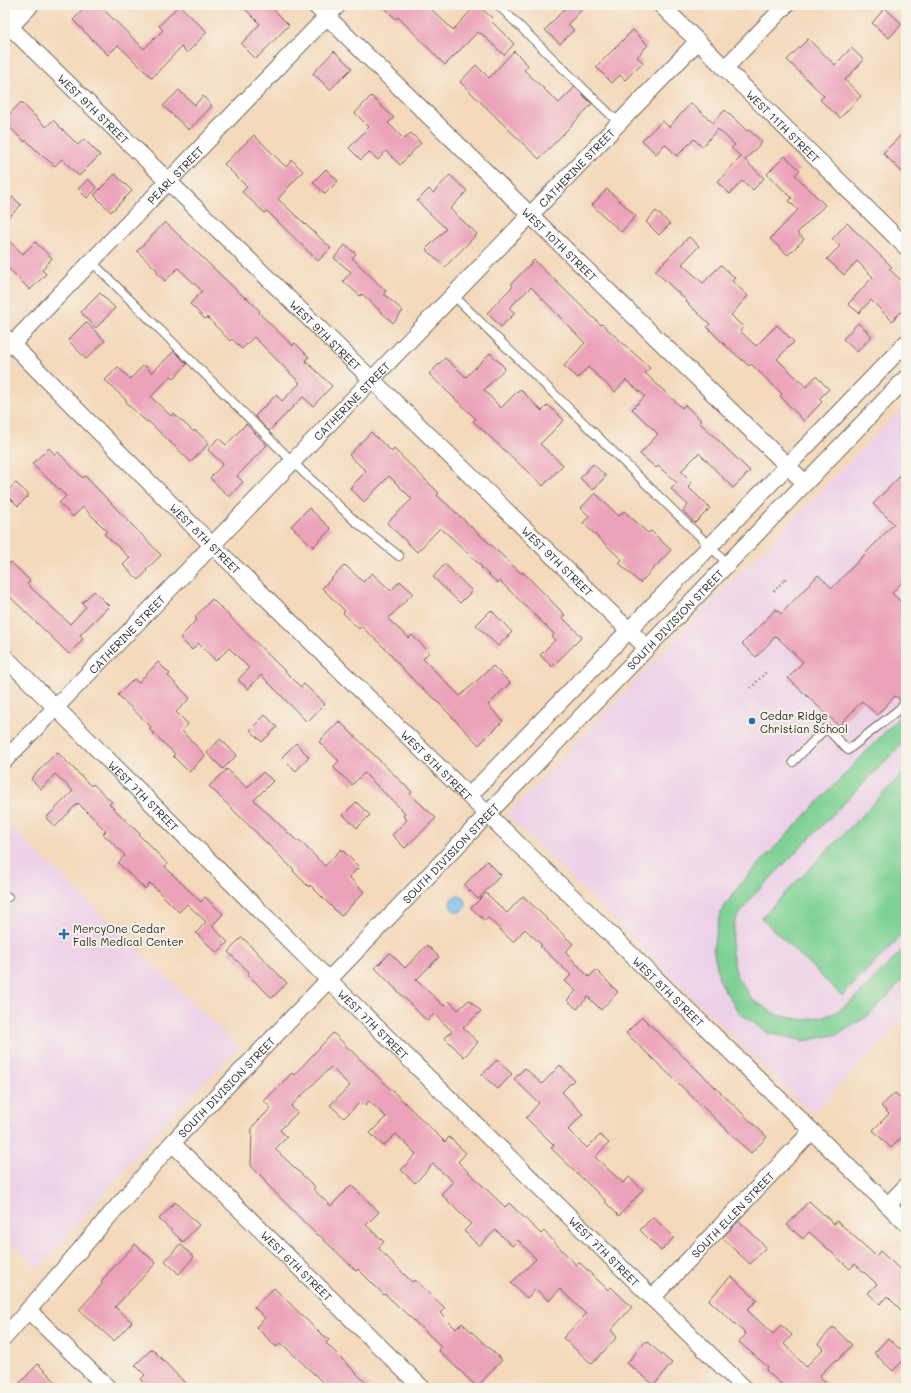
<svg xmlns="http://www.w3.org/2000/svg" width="911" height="1393" font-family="Mali,sans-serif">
  <rect width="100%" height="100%" fill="#f7f3e8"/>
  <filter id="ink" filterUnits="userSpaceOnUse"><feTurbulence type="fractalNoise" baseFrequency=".025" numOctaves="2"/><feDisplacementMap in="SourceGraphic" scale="8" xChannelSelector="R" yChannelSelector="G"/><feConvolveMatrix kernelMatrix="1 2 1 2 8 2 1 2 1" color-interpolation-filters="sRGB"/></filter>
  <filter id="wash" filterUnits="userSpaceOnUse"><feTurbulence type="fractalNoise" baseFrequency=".012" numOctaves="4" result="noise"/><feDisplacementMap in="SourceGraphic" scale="16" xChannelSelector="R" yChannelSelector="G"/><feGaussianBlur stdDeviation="0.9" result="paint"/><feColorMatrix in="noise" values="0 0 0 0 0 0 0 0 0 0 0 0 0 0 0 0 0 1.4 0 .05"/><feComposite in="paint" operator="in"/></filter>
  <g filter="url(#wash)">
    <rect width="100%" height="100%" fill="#f4d9bb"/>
    <path fill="#edd1e9" d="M906,404V1017L812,1114L507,815L687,627Z
      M5,821L239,1047L169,1118L39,1269L5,1238Z"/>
    <path fill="#7dd194" stroke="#547e60" d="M904,712H906V740L751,898L735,921L731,949L737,977L753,1000L777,1015L805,1020L833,1014L856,998L906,946V977L869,1015L839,1034L804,1041L768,1033L739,1013L720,983L713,948L720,913L741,883Z
      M906,770V931L842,996L761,918Z"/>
    <path fill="#78bbed" stroke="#52738c" d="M450 904a8 8 0 1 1 16 0a8 8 0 1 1-16 0Z"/>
    <g id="blocks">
      <path fill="#eca3ba" d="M88,5H99L144,49L163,30L159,26L179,5L207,32L187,53L181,47L152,78L118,45L108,55L73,20Z
        M241,5H269L289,25L256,59L241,44L260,24Z
        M382,5H427L453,30L476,5H478L493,19L491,21L514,44L504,55L481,33L480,34L478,32L445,65L398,17L396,19Z
        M568,5H586L568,24L574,30L560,44L545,30Z
        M885,8L902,24L889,38L872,23Z
        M633,30L648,45L637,57L643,62L625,80L620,75L612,83L596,67Z
        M808,39L835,65L851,48L864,60L845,80L861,96L840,118L820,100L824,96L787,60Z
        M334,51L352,68L330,90L313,73Z
        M514,51L528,65L524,70L559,103L575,87L592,104L539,159L460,82L476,65L489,78Z
        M179,90L195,105L203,96L212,106L189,130L163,106Z
        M371,96L394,118L388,123L404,139L411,133L421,143L400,165L386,151L378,160L369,152L361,160L349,148L369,127L355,113Z
        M21,102L46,127L53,120L78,145L84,139L100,155L79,176L62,159L55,166L43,156V157L26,140L25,142L5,123V119Z
        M691,103L713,123L725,110L747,131L749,130L762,142L745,160L764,178L753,190L742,181L730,194L717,182L741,157L731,148L735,145L718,129L702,147L694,139L677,156L665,144L656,154L642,140L662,121L669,127Z
        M906,130V176L883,153Z
        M254,135L286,167L292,160L303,171L278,199L331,248L318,261L267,211L265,213L242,192L247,187L224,164Z
        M785,156L800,170L795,175L825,205L797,233L804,239L788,255L770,239L798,210L789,201L792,198L767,174Z
        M326,169L338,181L325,194L313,182Z
        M115,174L132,191L111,212L94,195Z
        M450,175L467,191L450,209L477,234L445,267L426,249L446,229L417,201L429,189L433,193Z
        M88,179L97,188L87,198L78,189Z
        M607,189L636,216L621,232L592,205Z
        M13,197L21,205L5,221V205Z
        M656,211L670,224L659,235L646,222Z
        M165,222L245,298L246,297L260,311L259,313L293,346L295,343L309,357L305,360L332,386L313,406L303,397L269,431L255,416L276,395L282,401L300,383L254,337L242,349L232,339L230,341L207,317L205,319L190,304L202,291L178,268L165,281L156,272L158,271L137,251Z
        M847,223L892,267L889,269L906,285V307L892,321L871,300L859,313L848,304L873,277L857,261L844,275L827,259L840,246L832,239Z
        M5,237L23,254L35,242L52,258L42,270L46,274L30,290L5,265Z
        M689,237L699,246L682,264L703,283L721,265L735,278L732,281L748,296L731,315L743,327L740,331L756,346L777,325L794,342L777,359L806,387L816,376L829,389L819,399L822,402L804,421L780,396L782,394L751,364L749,366L725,345L707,327L710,324L686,302L687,301L655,271Z
        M345,245L356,254L352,258L386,291L384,294L403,311L393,323L362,294L360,296L343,281L351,272L334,258Z
        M534,260L601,325L602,324L650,368L645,373L682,408L685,405L701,420L699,422L750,471L733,488L699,453L681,471L692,482L688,487L710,508L695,523L683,511L688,505L671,489L677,483L658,466L656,468L640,454L658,434L632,409L645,396L626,380L615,392L588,367L578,378L564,366L585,343L531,287L509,308L515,313L501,327L487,313L513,286L511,284Z
        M100,293L115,308L96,328L81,312Z
        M86,322L105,341L86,359L68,340Z
        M858,323L872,336L857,352L843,339Z
        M174,351L187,364L174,378L171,376L151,397L171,416L173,413L194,432L195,430L209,443L191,462L148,421L147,422L126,403L127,401L105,380L118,367L130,379L144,365L152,373Z
        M490,353L505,368L484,390L501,408L520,389L542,411L548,405L564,420L540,444L563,465L543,486L473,421L476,419L429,374L445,358L466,377Z
        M246,424L267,445L237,476L243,482L229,497L210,478L223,464L208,450L218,438L226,445Z
        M371,432L392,452L394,449L439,493L437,495L522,574L523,572L565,615L562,617L582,637L552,667L540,655L555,640L552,637L554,634L500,581L498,583L481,568L482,567L451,537L440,528L417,552L387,523L412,499L389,476L364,502L350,488L366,471L349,455Z
        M49,448L55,455L58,452L83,478L85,476L161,555L146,570L147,571L139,580L123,565L130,558L104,534L107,531L83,507L73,517L59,503L66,496L32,464Z
        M593,464L606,476L593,490L580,478Z
        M906,470V578L892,593L906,607V697L900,700L895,696L877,715L862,701L839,726L788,678L803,662L776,636L756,657L742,644L776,609L781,614L818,575L832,588L894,524L873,504Z
        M16,483L29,495L18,506L5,493Z
        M595,493L619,516L624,511L648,533L651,531L671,550L640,583L619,563L622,560L583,523L589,516L581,508Z
        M309,508L331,529L313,547L291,526Z
        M11,562L30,581L27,584L70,624L86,607L82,603L94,591L109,606L80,635L83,639L69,654L5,592V568Z
        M445,564L472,591L460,603L433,577Z
        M345,565L363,582L372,573L391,591L400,581L413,593L388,619L409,638L412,635L429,652L423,659L460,696L493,666L510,683L488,705L503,721L479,745L434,698L419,686L391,656L392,655L361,626L359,629L343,613L345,611L322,588Z
        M212,599L301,687L304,684L325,704L307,722L261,675L248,689L238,680L249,668L229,648L216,661L198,643L192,650L180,638L197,619L195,617Z
        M491,610L512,632L498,646L476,625Z
        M158,662L170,674L168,676L190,698L176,712L188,724L182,731L205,755L189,772L173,756L175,754L149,729L151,727L118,695L134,679L138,683Z
        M265,715L277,727L262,742L250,730Z
        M339,721L412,792L410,794L436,818L405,848L392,835L407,820L403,816L405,813L364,773L352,785L333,767L339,761L319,742Z
        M220,739L237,755L223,769L207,753Z
        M296,743L309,757L296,771L282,757Z
        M57,752L91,786L93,784L112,802L109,804L140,834L139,835L168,864L165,867L201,902L205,897L223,914L212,926L228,942L217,953L196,933L206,922L187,904L179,912L150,883L145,889L118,863L125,855L103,834L106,831L78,803L55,827L46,818L73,791L55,774L41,789L31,779Z
        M227,769L247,788L263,772L273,781L254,800L280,825L298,842L299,840L325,866L341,849L359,867L349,877L364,892L341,916L310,885L309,887L293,871L294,870L209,786Z
        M356,802L370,815L357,828L343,815Z
        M487,861L501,875L478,899L464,885Z
        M486,893L507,913L523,896L573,944L565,952L589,977L596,970L618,992L601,1010L588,997L577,1009L567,1000L576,991L565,981L571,975L540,946L542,945L525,929L513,942L488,918L485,921L471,908Z
        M242,937L287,983L272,998L247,974L249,972L228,952Z
        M427,945L439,957L416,980L444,1006L449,1001L458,1010L469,1000L481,1011L463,1028L478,1042L464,1057L445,1038L452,1031L434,1014L427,1021L375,968L390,953L405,968Z
        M642,1017L767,1137L751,1153L626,1033Z
        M333,1033L445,1142L449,1137L466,1153L458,1162L505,1207L509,1203L541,1234L544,1231L576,1265L579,1262L608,1290L611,1287L632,1307L611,1330L617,1337L592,1364L563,1338L586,1314L560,1289L549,1301L536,1289L527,1298L511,1283L536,1259L518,1240L512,1246L496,1230L479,1246L464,1231L471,1224L441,1194L453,1182L433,1164L415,1183L401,1170L416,1154L396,1134L383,1146L370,1133L386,1117L369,1101L364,1106L360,1102L344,1118L330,1105L350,1086L331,1067L291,1106L297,1113L280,1130L287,1137L275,1149L315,1187L313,1189L331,1206L351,1185L379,1212L366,1225L384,1242L378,1248L412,1282L415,1280L445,1308L440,1313L456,1329L462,1323L502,1360L477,1387L438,1350L441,1346L424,1330L385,1294L384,1295L358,1269L356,1271L319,1235L318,1236L265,1182L266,1181L251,1166L252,1127L271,1108L264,1101L292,1073L294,1075Z
        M497,1060L512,1074L498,1089L482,1075Z
        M560,1065L574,1080L562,1092L583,1114L568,1130L587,1148L600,1135L609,1143L595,1157L623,1183L629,1177L643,1190L619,1216L605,1202L606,1201L551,1148L554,1145L526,1118L539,1103L514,1079L525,1068L542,1084Z
        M895,1093L906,1103V1133L891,1148L873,1130L889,1114L881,1106Z
        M809,1201L834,1224L837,1221L876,1256L880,1251L906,1275V1315L887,1296L880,1304L868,1293L877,1284L855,1264L850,1269L809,1232L803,1239L787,1225Z
        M175,1202L199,1225L183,1242L159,1219Z
        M653,1217L674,1237L661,1251L640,1230Z
        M739,1221L766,1247L750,1264L722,1238Z
        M135,1244L156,1263L115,1307L132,1322L114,1341L79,1310L103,1283L101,1281Z
        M180,1244L194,1257L179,1274L165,1261Z
        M731,1276L757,1300L747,1310L773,1334L781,1325L792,1335L784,1344L806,1367L823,1349L818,1344L833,1327L852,1345L837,1361L835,1360L819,1376L832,1388H785L766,1370L768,1367L739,1342L746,1334L709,1300Z
        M274,1288L318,1331L329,1340L326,1343L371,1388H329L281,1343L276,1347L256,1327L265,1318L254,1307Z
        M888,1338L906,1355V1358L893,1371L874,1353Z
        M646,1341L672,1363L654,1385L627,1363Z
        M152,1349L190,1388H150L141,1379L145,1375L135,1365Z
        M38,1364L62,1388H15Z"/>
    </g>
  </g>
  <g filter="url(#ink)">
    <use href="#blocks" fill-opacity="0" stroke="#71685d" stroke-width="1"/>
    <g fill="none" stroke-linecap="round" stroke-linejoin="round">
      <g stroke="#71685d" stroke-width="10">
        <path id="lane" d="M498,5L619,123
          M92,262L304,473L355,521L399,556
          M453,295L728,564
          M793,762L826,728L848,750L898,710L906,702
          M5,895L8,897"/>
      </g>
      <g stroke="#71685d" stroke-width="18">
        <g id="street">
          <path id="s1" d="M315,5L805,483"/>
          <path id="s2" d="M661,5L906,247"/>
          <path id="s3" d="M5,22L647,648"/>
          <path d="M725,68L786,5"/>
          <path id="s4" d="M5,337L67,400L212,545L906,1223"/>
          <path id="s5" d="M12,344L338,5"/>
          <path id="s6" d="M5,657L340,991L744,1388"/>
          <path id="s7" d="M5,760L698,41"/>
          <path d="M469,796L906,343"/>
          <path id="s8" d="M172,1143L422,1388"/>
          <path d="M888,1205L906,1186"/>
          <path id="s9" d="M652,1298L812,1131"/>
          <path d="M28,1310L108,1388"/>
          <path id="s10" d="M5,1337L172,1143L906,378"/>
        </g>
      </g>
      <g stroke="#71685d" stroke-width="24">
        <path id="secondary" d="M5,28L27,5"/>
      </g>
      <path stroke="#71685d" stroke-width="2.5" stroke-dasharray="1 3" stroke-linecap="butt" d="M774,591L787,577
        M751,688L766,672"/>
      <use href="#lane" stroke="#fff" stroke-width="8"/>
      <use href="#street" stroke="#fff" stroke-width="16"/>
      <use href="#secondary" stroke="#fff" stroke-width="22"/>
    </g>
  </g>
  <g fill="#1f6fb2" stroke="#f7f3e8" stroke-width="1.5">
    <circle cx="752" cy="721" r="4"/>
    <path d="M62 928h4v4h4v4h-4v4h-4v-4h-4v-4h4z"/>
  </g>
  <g text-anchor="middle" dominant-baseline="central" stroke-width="4" stroke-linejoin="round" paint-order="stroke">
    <g font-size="11" fill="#2b2b2b" stroke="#f7f3e8">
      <text stroke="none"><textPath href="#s3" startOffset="124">WEST 9TH STREET</textPath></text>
      <text stroke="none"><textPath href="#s2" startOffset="172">WEST 11TH STREET</textPath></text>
      <text stroke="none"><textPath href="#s7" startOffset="823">CATHERINE STREET</textPath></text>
      <text stroke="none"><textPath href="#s5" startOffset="235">PEARL STREET</textPath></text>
      <text stroke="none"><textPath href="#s1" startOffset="342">WEST 10TH STREET</textPath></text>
      <text stroke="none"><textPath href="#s3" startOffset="448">WEST 9TH STREET</textPath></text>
      <text stroke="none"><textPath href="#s7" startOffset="499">CATHERINE STREET</textPath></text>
      <text stroke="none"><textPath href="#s4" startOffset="284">WEST 8TH STREET</textPath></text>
      <text stroke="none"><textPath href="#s3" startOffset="772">WEST 9TH STREET</textPath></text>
      <text stroke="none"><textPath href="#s10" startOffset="982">SOUTH DIVISION STREET</textPath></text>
      <text stroke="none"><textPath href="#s7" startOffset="175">CATHERINE STREET</textPath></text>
      <text stroke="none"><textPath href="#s4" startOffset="608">WEST 8TH STREET</textPath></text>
      <text stroke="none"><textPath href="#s6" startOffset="196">WEST 7TH STREET</textPath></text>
      <text stroke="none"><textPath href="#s10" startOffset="658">SOUTH DIVISION STREET</textPath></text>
      <text stroke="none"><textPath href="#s4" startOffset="932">WEST 8TH STREET</textPath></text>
      <text stroke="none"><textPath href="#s6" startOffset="520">WEST 7TH STREET</textPath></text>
      <text stroke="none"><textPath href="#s10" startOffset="334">SOUTH DIVISION STREET</textPath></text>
      <text stroke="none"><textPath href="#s9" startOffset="116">SOUTH ELLEN STREET</textPath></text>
      <text stroke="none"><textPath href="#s6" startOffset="844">WEST 7TH STREET</textPath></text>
      <text stroke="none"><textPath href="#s8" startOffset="175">WEST 6TH STREET</textPath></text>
    </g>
    <g font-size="11" fill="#2b2b2b" stroke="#f7f3e8" text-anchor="start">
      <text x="760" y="715">Cedar Ridge<tspan x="760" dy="13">Christian School</tspan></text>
      <text x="73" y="928">MercyOne Cedar<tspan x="73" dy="13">Falls Medical Center</tspan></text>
    </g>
  </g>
  <rect width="911" height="1393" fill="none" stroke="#f7f3e8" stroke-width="20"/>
</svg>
